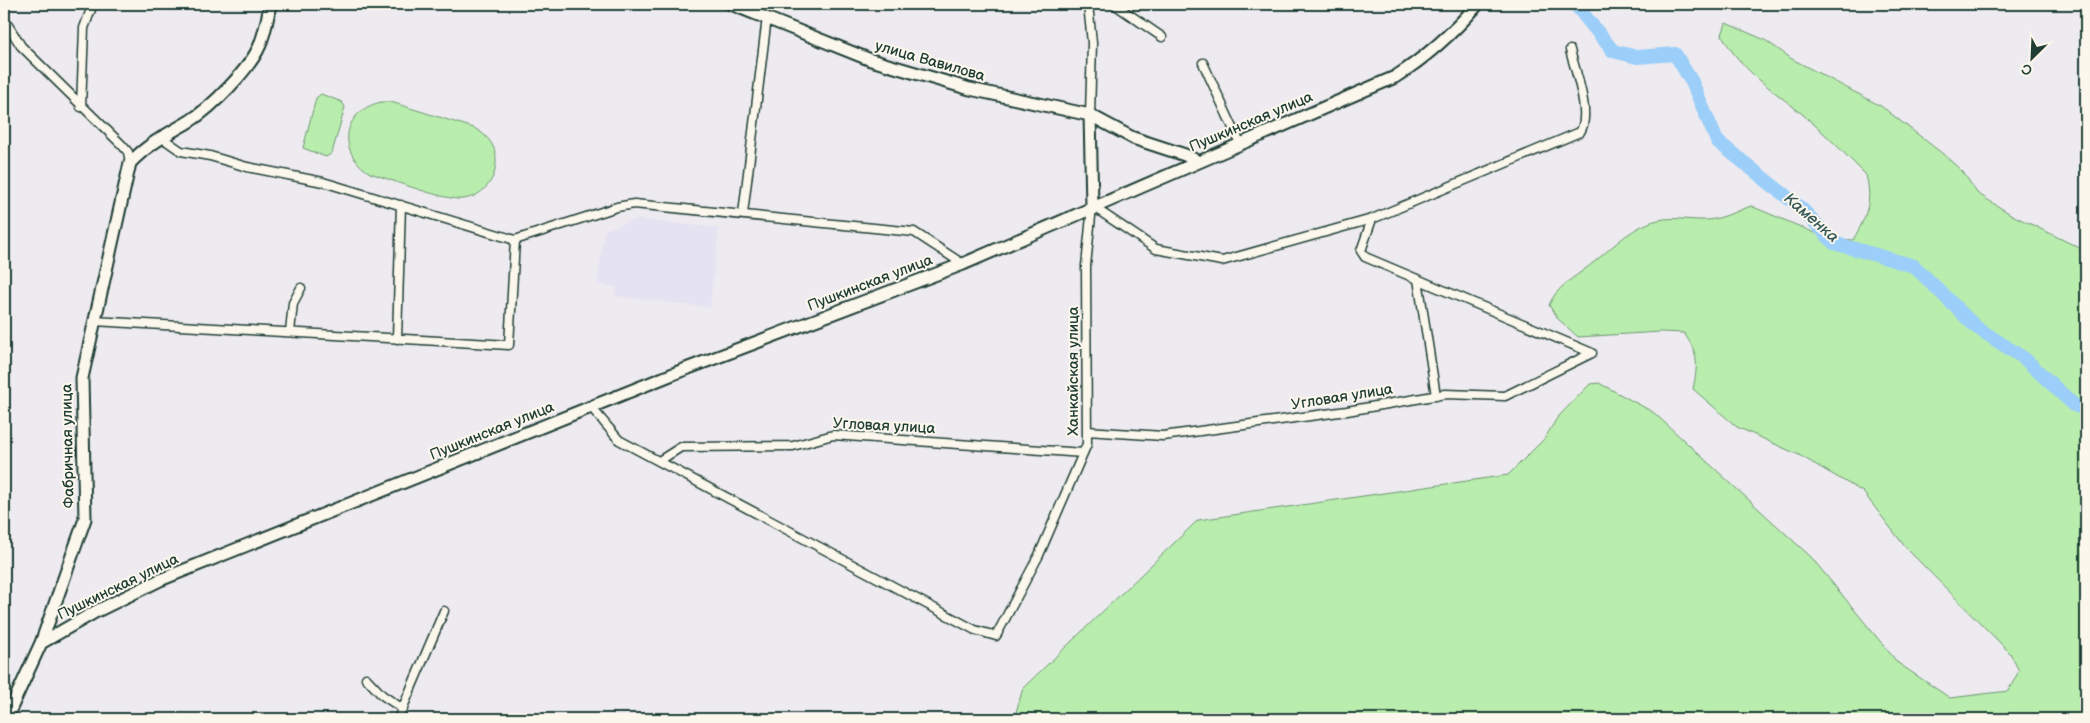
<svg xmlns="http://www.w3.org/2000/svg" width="2090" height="723" font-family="'Balsamiq Sans',sans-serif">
  <rect width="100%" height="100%" fill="#eeebf0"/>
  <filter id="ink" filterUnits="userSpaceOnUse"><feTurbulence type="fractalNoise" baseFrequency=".02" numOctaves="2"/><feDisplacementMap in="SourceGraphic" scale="10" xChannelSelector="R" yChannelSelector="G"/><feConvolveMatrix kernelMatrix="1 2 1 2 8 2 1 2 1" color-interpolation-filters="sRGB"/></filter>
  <g filter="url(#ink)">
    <path fill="#e5e3f2" d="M636,219L719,228L710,308L615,296L616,287L597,285L604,230Z"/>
    <path fill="#b9edae" stroke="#6c9571" d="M1726,23L1765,40L1792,59L1881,106L1943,154L1963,172L1977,193L2012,215L2086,251V719H1014L1023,688L1198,520L1508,475L1545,438L1557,418L1590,384L1599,383L1653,412L1811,557L1898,663L1950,698L2008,691L2019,671L2010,653L1906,548L1863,492L1799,455L1737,427L1693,389C1698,364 1699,355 1684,333L1660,332L1578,337L1557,318L1549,305C1557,286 1574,278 1589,266C1609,251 1626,231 1651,222C1672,214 1694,223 1715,219C1727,216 1740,210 1751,206L1827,238L1853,240C1866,217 1873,202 1866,175C1845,154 1824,132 1801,113C1772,89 1740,70 1722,35Z
      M321,94L342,102L345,107L332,153L326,157L303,148L316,98Z
      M381,102H391L474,128C487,135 497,146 496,162C496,180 482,197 463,199C446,201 389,179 370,173C336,152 342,111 381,102Z"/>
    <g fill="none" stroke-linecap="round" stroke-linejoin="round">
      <path stroke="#9bcef8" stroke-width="14" d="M1575,4L1613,51L1637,57L1675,54L1692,82L1717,141L1802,209L1834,243L1914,266L1976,327L2025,359L2074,405L2086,409"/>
      <g stroke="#1f3d34" stroke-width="11">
        <path id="street" d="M1088,4L1092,43L1090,115
          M1114,4L1162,37
          M4,19L21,46L122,145L128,152L130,163
          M1203,63L1240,143
          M81,107L84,28L93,4
          M161,137L181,151L210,156L247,167L323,182L515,240L617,207L634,204L914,232L963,264
          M743,214L767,17
          M1372,219L1361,251L1365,257L1592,353
          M1418,279L1436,396
          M94,321L509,345L515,240
          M290,332L293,303L301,288
          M397,339L401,205
          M591,407L619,440L975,630L996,636L1039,555L1087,444L1086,266L1092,206L1156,249L1222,261L1372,219L1580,132C1592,114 1575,71 1570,50
          M1087,431L1163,436L1347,411L1445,394L1505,396L1592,353
          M659,461L681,447L793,446L833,435L1083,453
          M366,678L382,695L403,709
          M398,719L444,611"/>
      </g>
      <g stroke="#1f3d34" stroke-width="15">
        <path id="secondary" d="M731,4L871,60L970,89L1090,115L1133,138L1185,155L1197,161
          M1090,115L1092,206
          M41,643L95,612L160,580L678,372L963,264L1395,77C1428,56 1453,33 1478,4
          M6,719L41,643L85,519L82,378L130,163C148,144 168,134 190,121C212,107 250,69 260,45C265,31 268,18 270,4"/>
      </g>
      <use href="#street" stroke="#fbf7ec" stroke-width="8"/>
      <use href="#secondary" stroke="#fbf7ec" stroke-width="11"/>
    </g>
  </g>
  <g text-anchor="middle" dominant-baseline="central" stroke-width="4" stroke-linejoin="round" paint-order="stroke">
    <g font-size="15" fill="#1f3d34" stroke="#fbf7ec">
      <text transform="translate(930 61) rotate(16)">улица Вавилова</text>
      <text transform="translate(1251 122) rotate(-23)">Пушкинская улица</text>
      <text transform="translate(870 283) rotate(-21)">Пушкинская улица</text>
      <text transform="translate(1073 371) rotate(-90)">Ханкайская улица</text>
      <text transform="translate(1342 397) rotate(-9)">Угловая улица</text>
      <text transform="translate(884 426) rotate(3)">Угловая улица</text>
      <text transform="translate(492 431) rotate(-22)">Пушкинская улица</text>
      <text transform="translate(68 446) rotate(-91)">Фабричная улица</text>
      <text transform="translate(118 587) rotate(-26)">Пушкинская улица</text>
    </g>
    <g font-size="16" font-style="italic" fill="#385a5b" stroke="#fbf7ec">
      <text transform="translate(1811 218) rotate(41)">Каменка</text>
    </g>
  </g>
  <rect width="2090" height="723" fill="none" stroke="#fbf7ec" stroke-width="20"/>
  <rect x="10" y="10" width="2070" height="703" fill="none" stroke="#1f3d34" stroke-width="2" filter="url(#ink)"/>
  <g transform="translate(2032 58) rotate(204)" stroke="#fbf7ec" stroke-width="4" paint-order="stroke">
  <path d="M0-4L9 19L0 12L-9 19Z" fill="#1f3d34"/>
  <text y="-8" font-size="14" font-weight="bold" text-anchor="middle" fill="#1f3d34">С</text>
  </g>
</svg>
